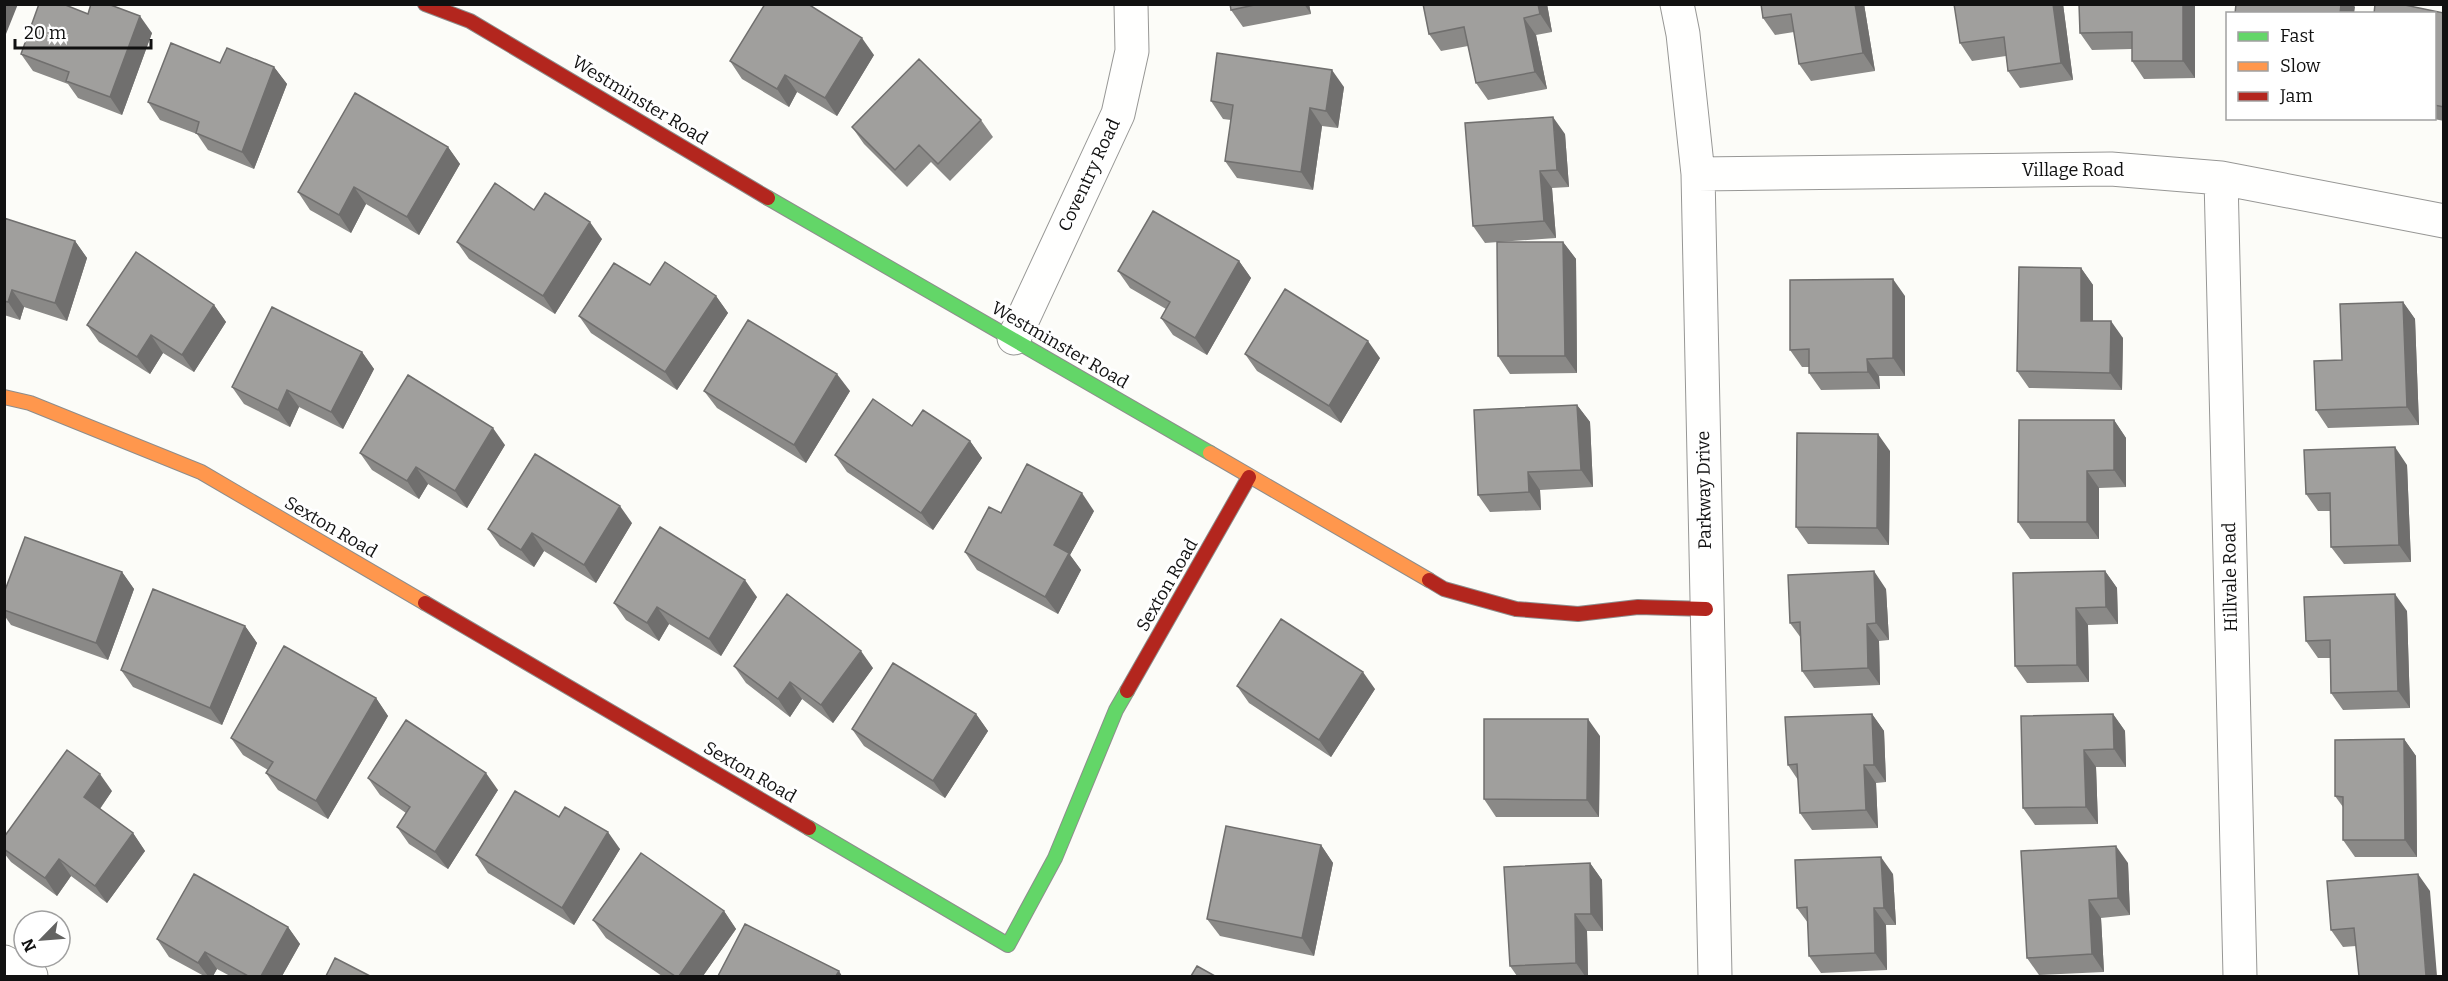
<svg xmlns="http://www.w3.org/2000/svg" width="2448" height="981" font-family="Bitter,serif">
  <rect width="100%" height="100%" fill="#fcfcf8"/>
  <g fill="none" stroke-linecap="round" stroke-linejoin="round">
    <g stroke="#979795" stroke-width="35">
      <path id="street" d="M1677,4L1683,34L1698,174L1715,976
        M1698,174L2111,169L2221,178L2444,221
        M2221,178L2240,976
        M1014,338L1118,114L1132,51L1131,4
        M4,962L31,976"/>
    </g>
    <g stroke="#8d8d8c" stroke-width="16">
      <path id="fast" d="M768,198L1210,453
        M809,828L1008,945L1055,858L1116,710L1127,691"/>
    </g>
    <g stroke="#8d8d8c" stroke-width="16">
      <path id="slow" d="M4,397L30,403L201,472L425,603
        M1210,453L1429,580"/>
    </g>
    <g stroke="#8d8d8c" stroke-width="16">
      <path id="jam" d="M425,4L470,21L768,198
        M1429,580L1444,589L1516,609L1578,614L1638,607L1706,609
        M425,603L809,828
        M1127,691L1249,477"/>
    </g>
    <use href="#street" stroke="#fffffe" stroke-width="33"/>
    <use href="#fast" stroke="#63d668" stroke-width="14"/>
    <use href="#slow" stroke="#ff974d" stroke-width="14"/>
    <use href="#jam" stroke="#b3261e" stroke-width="14"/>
  </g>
  <path fill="#8a8987" d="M1230,4H1309L1311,14L1243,27L1231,10Z
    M1547,4L1552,32L1536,35L1547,89L1488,100L1476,83L1468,46L1441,51L1429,34Z
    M1761,4H1864L1875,71L1811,81L1799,64L1794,32L1775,35L1763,18Z
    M2063,4L2073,80L2020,88L2008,71L2006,56L1972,61L1960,43Z
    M2195,4V78L2144,79L2132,61V49L2092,50L2080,33Z
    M2444,13V121L2429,118H2434V14Z
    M88,14L152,33L122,115L78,98L68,84L33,71L21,54Z
    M874,55L837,116L797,92L789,107L742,79L730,61Z
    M220,63L274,67L287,84L254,169L208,150L197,134L160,120L148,102Z
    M1344,87L1338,128L1322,126L1313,190L1237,178L1225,161L1231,120L1223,119L1211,101Z
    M981,120L993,137L950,181L931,162L907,187L864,144L852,127Z
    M1565,134L1569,187L1552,188L1556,238L1485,243L1473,226Z
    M448,147L460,164L419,235L366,204L351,233L310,210L298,192Z
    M534,210L602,239L555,314L469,259L457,242Z
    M4,218L75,241L87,258L67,321L24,307L20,320L4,315Z
    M1563,242L1576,259L1577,373L1510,374L1498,356Z
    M1239,261L1251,278L1207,355L1173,335L1161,318L1166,309L1130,288L1118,271Z
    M2081,268L2093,285V321L2123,338L2122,390L2029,388L2017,371Z
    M716,296L728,313L677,390L591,333L579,316Z
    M1905,296V376H1879L1880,389L1821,390L1809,373V367H1802L1790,350Z
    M2403,302L2415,319L2419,425L2328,428L2316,410Z
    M214,305L226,322L194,372L163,353L150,374L99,342L87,325Z
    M362,352L374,369L343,429L299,407L290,427L244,404L232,387Z
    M1245,354L1380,358L1341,423L1257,371Z
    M704,391H850L806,463L717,408Z
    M1577,405L1590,422L1593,487L1540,490L1541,510L1490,512L1478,495Z
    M2114,420L2126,438V487L2099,488V539H2030L2018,522Z
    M912,426L970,441L982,458L933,530L847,472L835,455Z
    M505,445L467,508L428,484L419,499L372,470L360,453Z
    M1890,451L1889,545L1808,544L1796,527Z
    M2407,465L2411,562L2344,564L2331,547L2330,511H2318L2306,494Z
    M1094,511L1070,555L1081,570L1058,614L977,570L965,552L1001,513Z
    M632,523L596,583L544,551L534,567L500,546L488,529Z
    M2105,571L2117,588L2118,624L2088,625L2089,682L2027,683L2015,666Z
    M122,572L134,589L108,660L11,625L4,615V593Z
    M1886,589L1889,640L1879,641L1880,685L1814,688L1802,671L1801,638L1790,623Z
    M757,597L721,656L669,624L659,641L626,620L614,603Z
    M2407,611L2410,708L2343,710L2331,693L2330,658H2318L2306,641Z
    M245,626L257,643L222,725L133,687L121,670Z
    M734,666L873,668L833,723L802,699L790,717L746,683Z
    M1237,686L1375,689L1331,757L1249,703Z
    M376,698L388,716L328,819L278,790L266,773L268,770L243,755L231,738Z
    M976,714L988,731L945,798L864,746L852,729Z
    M1872,714L1884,731L1886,782L1876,783L1878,828L1812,830L1800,813L1798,780L1788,765Z
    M2113,714L2125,731L2126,767H2096L2098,824L2035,825L2023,808Z
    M1600,736L1599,817H1496L1484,799Z
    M2404,739L2416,756L2417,857H2355L2343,840V807L2335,796Z
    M368,778L498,790L448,869L409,844L397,827L406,813L380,795Z
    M112,791L100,809L133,833L145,851L107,903L71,876L57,896L11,862L4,853V837Z
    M559,817L620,849L574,925L488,873L476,855Z
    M1321,845L1333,863L1314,956L1220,936L1207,919Z
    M1590,863L1602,880L1603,931H1587L1588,976H1517L1510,966Z
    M2128,863L2130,915L2101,918L2104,972L2039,975L2027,958Z
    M1893,874L1896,925H1886L1887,970L1821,973L1809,956L1808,923L1797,908Z
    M2430,891L2356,946L2343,947L2331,930Z
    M724,911L736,929L703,976H662L606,938L593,920Z
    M288,927L300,944L282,976H230L217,969L213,976H204L169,957L157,939Z"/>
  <path fill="#706f6e" d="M4,4H18L4,39Z
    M1304,4H1309L1311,14Z
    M1538,4H1547L1552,32L1540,14Z
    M1855,4H1864L1875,71L1863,53Z
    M2053,4H2063L2073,80L2061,63Z
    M2183,4H2195V78L2183,61Z
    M2341,4H2353L2355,7L2354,14H2340Z
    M140,16L152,33L122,115L110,97Z
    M1524,18L1536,35L1547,89L1535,72Z
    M862,38L874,55L837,116L825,98Z
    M274,67L287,84L254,169L242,152Z
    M1332,70L1344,87L1338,128L1326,111Z
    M785,75L797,92L789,107L777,89Z
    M1310,108L1322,126L1313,190L1301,172Z
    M1553,117L1565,134L1569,187L1557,170Z
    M448,147L460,164L419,235L407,217Z
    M1540,171L1552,188L1556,238L1544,221Z
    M354,187L366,204L351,233L339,215Z
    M590,222L602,239L555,314L543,296Z
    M75,241L87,258L67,321L55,303Z
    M1563,242L1576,259L1577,373L1565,356Z
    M1239,261L1251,278L1207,355L1195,338Z
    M2081,268L2093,285V338L2081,321Z
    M1893,279L1905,296V376L1893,358Z
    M12,290L24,307L20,320L8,302Z
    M716,296L728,313L677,390L665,372Z
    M2403,302L2415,319L2419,425L2407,407Z
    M214,305L226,322L194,372L182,355Z
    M2111,321L2123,338L2122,390L2110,373Z
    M151,335L163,353L150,374L137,357Z
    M1368,341L1380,358L1341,423L1329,406Z
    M362,352L374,369L343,429L331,412Z
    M1867,359L1879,376L1880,389L1868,372Z
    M837,374L850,391L806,463L794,445Z
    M287,390L299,407L290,427L278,410Z
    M1577,405L1590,422L1593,487L1581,470Z
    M2114,420L2126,438V487L2114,470Z
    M493,428L505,445L467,508L455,491Z
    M1878,434L1890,451L1889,545L1877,528Z
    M970,441L982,458L933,530L921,513Z
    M2395,447L2407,465L2411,562L2399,545Z
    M416,467L428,484L419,499L407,481Z
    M2087,471L2099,488V539L2087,522Z
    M1528,472L1540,490L1541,510L1529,492Z
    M1082,493L1094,511L1070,555L1081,570L1058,614L1045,597L1054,545Z
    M620,506L632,523L596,583L584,565Z
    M532,533L544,551L534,567L521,550Z
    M1874,571L1886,589L1889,640L1876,623Z
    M2105,571L2117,588L2118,624L2106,607Z
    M122,572L134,589L108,660L96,643Z
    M745,580L757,597L721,656L709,639Z
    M2395,594L2407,611L2410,708L2398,691Z
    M657,607L669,624L659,641L647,623Z
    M2076,608L2088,625L2089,682L2077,665Z
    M1867,624L1879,641L1880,685L1868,668Z
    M245,626L257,643L222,725L210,708Z
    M861,651L873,668L833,723L821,705Z
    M1363,672L1375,689L1331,757L1319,740Z
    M790,682L802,699L790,717L778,699Z
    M376,698L388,716L328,819L316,801Z
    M976,714L988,731L945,798L933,781Z
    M1872,714L1884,731L1886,782L1874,765Z
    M2113,714L2125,731L2126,767L2114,749Z
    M1588,719L1600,736L1599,817L1587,800Z
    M2404,739L2416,756L2417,857L2405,840Z
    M2084,750L2096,767L2098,824L2086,807Z
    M1864,765L1876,783L1878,828L1866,810Z
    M486,773L498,790L448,869L435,852Z
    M100,774L112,791L96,814L84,797Z
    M608,832L620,849L574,925L562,908Z
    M133,833L145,851L107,903L95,886Z
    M1321,845L1333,863L1314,956L1302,938Z
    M2116,846L2128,863L2130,915L2118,898Z
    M1881,857L1893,874L1896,925L1884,908Z
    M59,859L71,876L57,896L45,878Z
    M1590,863L1602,880L1603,931L1591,914Z
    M2418,874L2430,891L2437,976H2426Z
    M2089,900L2101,918L2104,972L2092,954Z
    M1874,908L1886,925L1887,970L1875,953Z
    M724,911L736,929L703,976H679Z
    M1575,914L1587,931L1588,976H1585L1576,963Z
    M288,927L300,944L282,976H261Z
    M205,952L217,969L213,976H208L198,963Z
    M839,971L842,976H836Z"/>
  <path fill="#a09f9d" stroke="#706f6e" stroke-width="1.5" d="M39,4H63L88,14L91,4H108L140,16L110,97L66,81L69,72L21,54Z
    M765,4H808L862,38L825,98L785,75L777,89L730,61Z
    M1230,4H1259L1231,10Z
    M1423,4H1538L1540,14L1524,18L1535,72L1476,83L1464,27L1429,34Z
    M1761,4H1855L1863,53L1799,64L1791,14L1763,18Z
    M1954,4H2053L2061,63L2008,71L2004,37L1960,43Z
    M2079,4H2183V61H2132V32L2080,33Z
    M2236,4H2341L2340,14H2235Z
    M2375,4H2400L2444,13V107L2434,105V14H2374Z
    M171,43L220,63L227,48L274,67L242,152L196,133L199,122L148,102Z
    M1217,53L1332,70L1326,111L1310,108L1301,172L1225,161L1233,105L1211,101Z
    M919,59L981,120L938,164L919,145L895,170L852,127Z
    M355,93L448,147L407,217L354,187L339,215L298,192Z
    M1553,117L1557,170L1540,171L1544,221L1473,226L1465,123Z
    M495,183L534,210L545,193L590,222L543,296L457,242Z
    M1153,211L1239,261L1195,338L1161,318L1170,302L1118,271Z
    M4,218L75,241L55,303L12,290L8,302L4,301Z
    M1497,242H1563L1565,356H1498Z
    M136,252L214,305L182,355L151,335L137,357L87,325Z
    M665,262L716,296L665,372L579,316L614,263L650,285Z
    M2019,267L2081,268V321H2111L2110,373L2017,371Z
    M1893,279V358L1867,359L1868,372L1809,373V349L1790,350V280Z
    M1285,289L1368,341L1329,406L1245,354Z
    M2403,302L2407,407L2316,410L2314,361L2342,360L2340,304Z
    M272,307L362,352L331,412L287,390L278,410L232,387Z
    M748,320L837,374L794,445L704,391Z
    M408,375L493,428L455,491L416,467L407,481L360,453Z
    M873,399L912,426L923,410L970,441L921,513L835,455Z
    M1577,405L1581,470L1528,472L1529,492L1478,495L1474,410Z
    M2019,420H2114V470L2087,471V522H2018Z
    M1797,433L1878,434L1877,528L1796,527Z
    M2395,447L2399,545L2331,547L2330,493L2306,494L2304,450Z
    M535,454L620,506L584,565L532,533L521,550L488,529Z
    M1027,464L1082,493L1054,545L1069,553L1045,597L965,552L989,507L1001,513Z
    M660,527L745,580L709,639L657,607L647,623L614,603Z
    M25,537L122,572L96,643L4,610V593Z
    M1874,571L1876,623L1867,624L1868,668L1802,671L1800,622L1790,623L1788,575Z
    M2105,571L2106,607L2076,608L2077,665L2015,666L2013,573Z
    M153,589L245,626L210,708L121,670Z
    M787,594L861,651L821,705L790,682L778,699L734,666Z
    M2395,594L2398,691L2331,693L2330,640L2306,641L2304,597Z
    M1281,619L1363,672L1319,740L1237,686Z
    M284,646L376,698L316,801L266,773L273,762L231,738Z
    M893,663L976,714L933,781L852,729Z
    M1872,714L1874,765H1864L1866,810L1800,813L1797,764L1788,765L1785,717Z
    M2113,714L2114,749L2084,750L2086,807L2023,808L2021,716Z
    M1484,719H1588L1587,800L1484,799Z
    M406,720L486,773L435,852L397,827L410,807L368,778Z
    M2404,739L2405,840H2343V797L2335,796V740Z
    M67,750L100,774L84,797L133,833L95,886L59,859L45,878L4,849V837Z
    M515,791L559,817L565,807L608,832L562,908L476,855Z
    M1226,826L1321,845L1302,938L1207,919Z
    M2116,846L2118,898L2089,900L2092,954L2027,958L2021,851Z
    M641,853L724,911L679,976H675L593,920Z
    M1881,857L1884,908H1874L1875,953L1809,956L1807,907L1797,908L1795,860Z
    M1590,863L1591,914H1575L1576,963L1510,966L1504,867Z
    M194,874L288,927L261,976H248L205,952L198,963L157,939Z
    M2418,874L2426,976H2359L2354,928L2331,930L2327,881Z
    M745,924L839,971L836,976H718Z
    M335,958L370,976H326Z
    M1197,966L1215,976H1191Z"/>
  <g text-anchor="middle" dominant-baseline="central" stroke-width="6" stroke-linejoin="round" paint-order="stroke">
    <g font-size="18" fill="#111" stroke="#fff">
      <text transform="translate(640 100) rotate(31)">Westminster Road</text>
      <text x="2073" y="170">Village Road</text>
      <text transform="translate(1089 175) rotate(-65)">Coventry Road</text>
      <text transform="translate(1060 345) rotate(30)">Westminster Road</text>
      <text transform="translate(1704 490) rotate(-91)">Parkway Drive</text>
      <text transform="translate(331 527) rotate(30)">Sexton Road</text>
      <text transform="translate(2230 577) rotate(-91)">Hillvale Road</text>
      <text transform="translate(1167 585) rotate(-60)">Sexton Road</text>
      <text transform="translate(750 772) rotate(30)">Sexton Road</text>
    </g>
  </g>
  <rect width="2448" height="981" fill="none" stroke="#111111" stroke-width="12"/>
  <rect x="2226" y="12" width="210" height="108" fill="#ffffff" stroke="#a0a0a0" stroke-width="1.5"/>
  <rect x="2238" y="32" width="30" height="9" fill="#63d668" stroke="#a0a0a0" stroke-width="1.5"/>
  <text x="2280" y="42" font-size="18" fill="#111111">Fast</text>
  <rect x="2238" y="62" width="30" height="9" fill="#ff974d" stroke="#a0a0a0" stroke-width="1.5"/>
  <text x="2280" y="72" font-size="18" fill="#111111">Slow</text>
  <rect x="2238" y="92" width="30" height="9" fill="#b3261e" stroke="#a0a0a0" stroke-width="1.5"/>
  <text x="2280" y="102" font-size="18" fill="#111111">Jam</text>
  <g transform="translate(42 939) rotate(245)"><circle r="28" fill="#ffffff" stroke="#a0a0a0" stroke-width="1.5"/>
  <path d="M0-4.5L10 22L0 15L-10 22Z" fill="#636362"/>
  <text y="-9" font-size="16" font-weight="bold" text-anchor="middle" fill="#111111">N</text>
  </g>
  <path d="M15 39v9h136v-9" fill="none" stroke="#111111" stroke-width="3"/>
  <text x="24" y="39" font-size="18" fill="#111111" stroke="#ffffff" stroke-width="4.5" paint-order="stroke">20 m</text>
</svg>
